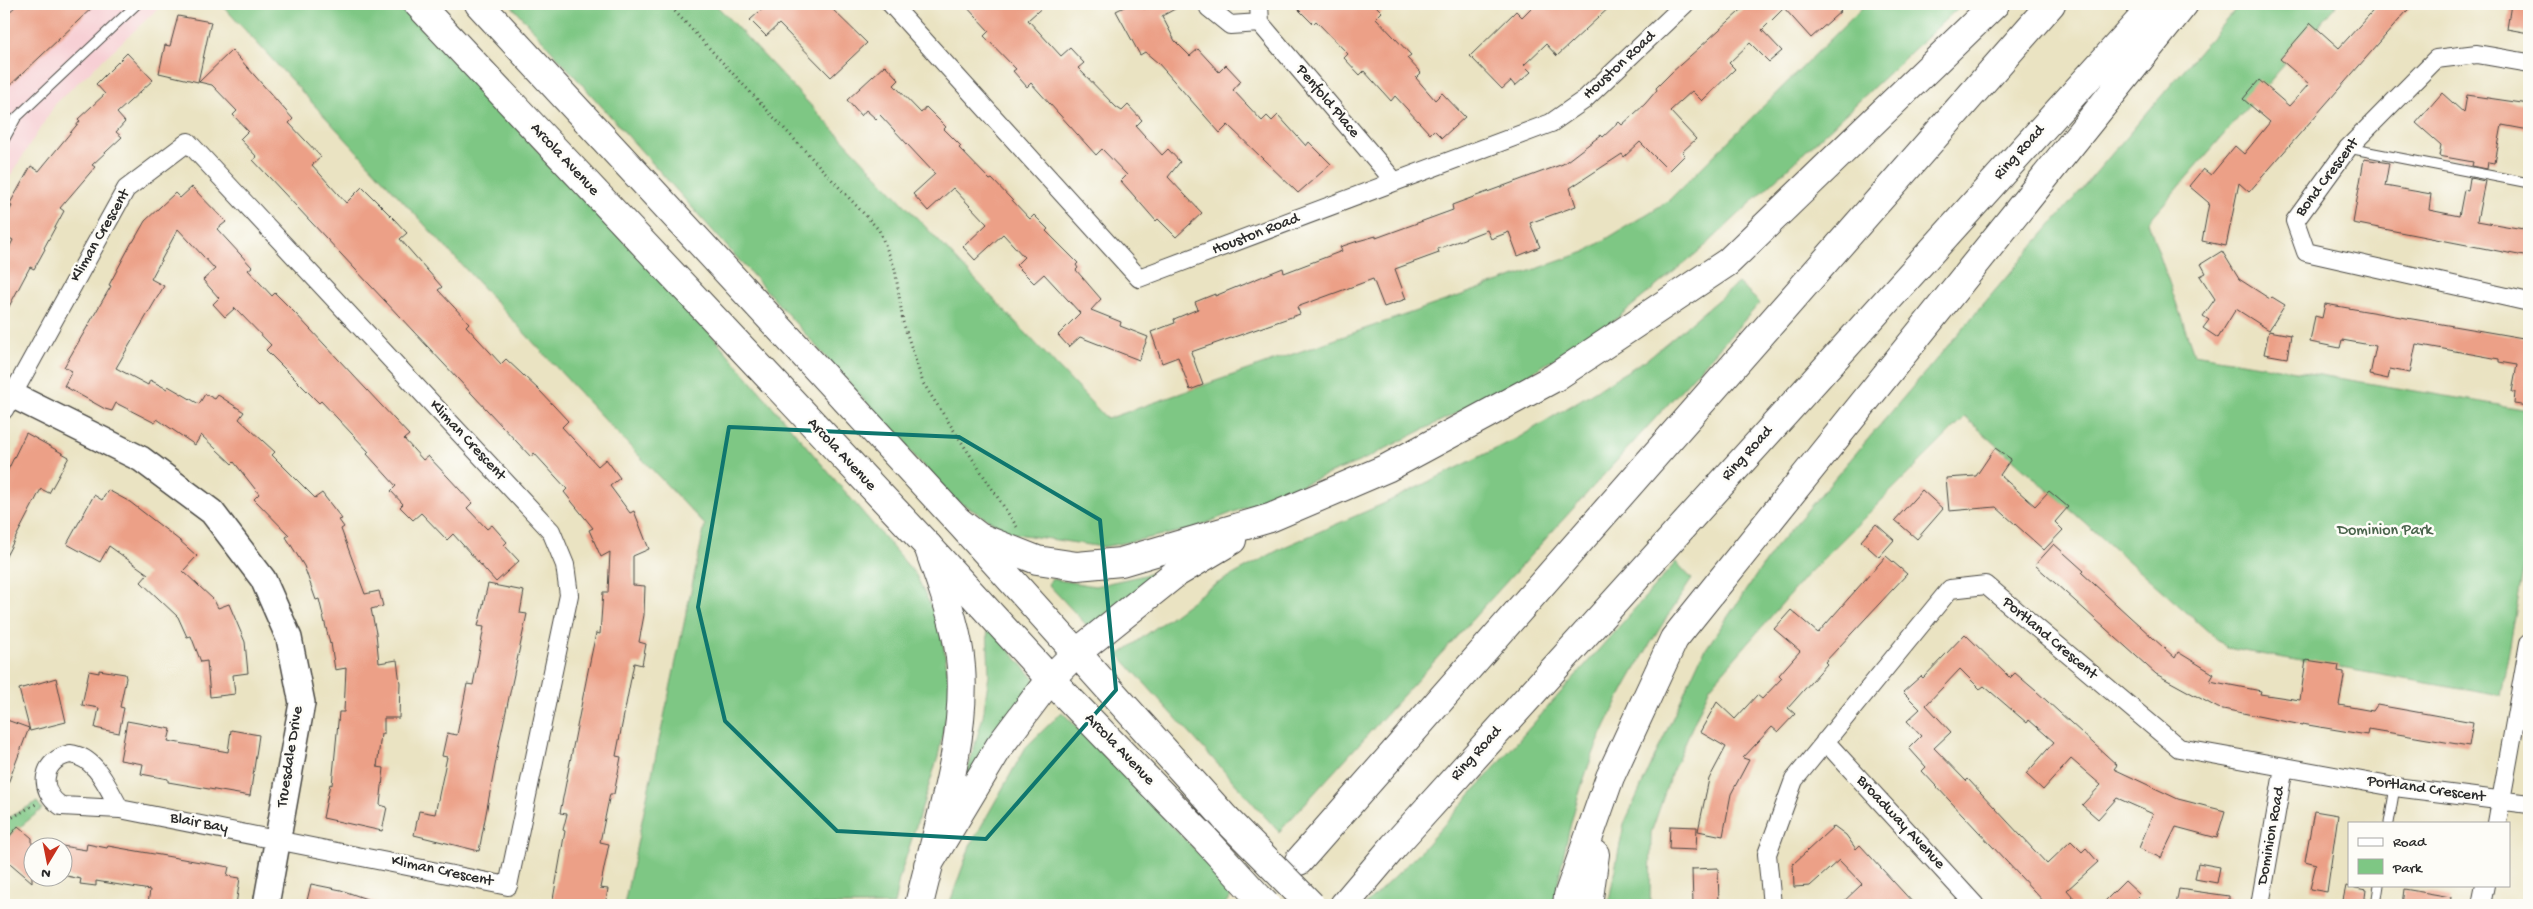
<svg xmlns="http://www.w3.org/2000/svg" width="2533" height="909" font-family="'Gochi Hand',sans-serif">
  <rect width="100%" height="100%" fill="#fdfcf7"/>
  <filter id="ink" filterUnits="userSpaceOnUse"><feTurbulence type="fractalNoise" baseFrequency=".02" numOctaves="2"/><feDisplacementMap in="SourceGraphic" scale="10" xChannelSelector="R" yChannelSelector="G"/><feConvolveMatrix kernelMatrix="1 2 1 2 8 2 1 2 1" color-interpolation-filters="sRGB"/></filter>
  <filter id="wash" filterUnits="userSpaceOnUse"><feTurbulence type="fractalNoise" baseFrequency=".0096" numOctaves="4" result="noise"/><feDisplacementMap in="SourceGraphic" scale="20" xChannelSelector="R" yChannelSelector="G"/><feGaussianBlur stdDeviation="1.12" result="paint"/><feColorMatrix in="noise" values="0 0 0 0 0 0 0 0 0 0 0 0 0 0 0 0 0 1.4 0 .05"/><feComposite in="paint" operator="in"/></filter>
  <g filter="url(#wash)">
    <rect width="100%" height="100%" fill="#eae3c2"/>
    <path fill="#f7cfd4" d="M4,4H163L56,103L4,186Z"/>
    <path fill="#7ec784" stroke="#547958" d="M221,4H399L705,327L916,575L940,625L951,692L938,757L899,879L894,905H624L705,525L603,418Z
      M510,4H715L1107,419L1585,252L1668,201L1866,4H1962L1704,247L1610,324L1512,385L1361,461L1189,530L1103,547L1010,533L951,497Z
      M2240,4H2337L2148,222L2194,354L2529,410V537L2501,696L2227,648L1965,417L1805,577L1710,687L1672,772L1651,833L1650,905H1608L1624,824L1701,656L1774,549Z
      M1738,283L1760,303L1279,832L1119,655L1209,588L1284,547L1383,504L1518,438L1647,359Z
      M1676,562L1692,579C1656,633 1621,688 1596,747C1575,796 1563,853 1554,905H1365L1420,852Z
      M1158,572L1093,632L1048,584L1052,579L1095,586Z
      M987,625L1040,685L965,780L983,716L989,675Z
      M1062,712L1235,891L1224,905H949L970,846L1026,747Z
      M37,802L42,809L4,840V820Z"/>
    <g id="blocks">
      <path fill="#eca087" d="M18,4H96L4,91V17Z
        M768,4H827L867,43L831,77L779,24L766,36L750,20Z
        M964,4H1046L1028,20L1061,56L1070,48L1084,63L1078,68L1116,107L1122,111L1128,105L1142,120L1136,126L1162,155L1168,149L1180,162L1168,177L1202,213L1176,237L1158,219L1156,221L1121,181L1127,175L1102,149L1096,155L1031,83L1027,87L1013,71L1016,69L984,36L989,31Z
        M1130,4H1141L1144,9L1154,4H1184L1162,16L1175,41L1190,56L1198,49L1219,72L1226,65L1241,81L1233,90L1262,121L1267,116L1272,121L1278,115L1306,146L1309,142L1331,164L1298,193L1228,125L1220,133L1158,63L1145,52L1140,55L1116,11Z
        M1293,4H1374L1382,12L1376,18L1411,55L1407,58L1421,73L1416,78L1435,100L1442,93L1465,117L1442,138L1434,130L1430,134L1395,96L1391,101L1364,71L1360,75L1344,58L1348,54L1316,21L1313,24Z
        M1535,4H1613L1557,56L1546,44L1524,65L1531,72L1515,86L1511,81L1502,89L1470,56L1516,11L1522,17Z
        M1748,4H1834L1841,11L1811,38L1784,8L1762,30L1782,51L1769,62L1750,43L1729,63L1735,69L1702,101L1692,91L1670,111L1696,139L1682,152L1685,155L1669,171L1640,142L1624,157L1622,154L1570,188L1576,206L1530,223L1540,247L1518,256L1509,232L1491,239L1487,230L1438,249L1439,253L1395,269L1406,299L1384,307L1373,279L1297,307L1300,314L1191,352L1203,385L1190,390L1178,357L1162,363L1151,332L1175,323L1174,319L1198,309L1195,302L1215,294V296L1283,268L1284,273L1342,251L1340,247L1358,241L1376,236V238L1453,210L1452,205L1563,164L1601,135L1603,137L1619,122L1622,125L1645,104L1657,90L1656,88L1671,73Z
        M2379,4H2413L2249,192L2239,183L2226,246L2202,241L2209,203L2189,186L2203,169L2211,175L2235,146L2244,154L2270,122L2243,99L2259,80L2289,106L2309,84L2280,59L2311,23L2339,48Z
        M2511,4L2529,8V33L2507,29Z
        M178,16L211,22L198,82L159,73L165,45L170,46Z
        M232,50L293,119L289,123L321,157L312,165L346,203L362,187L394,219L407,233L400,239L442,287L438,290L469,323L466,326L501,364L506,359L540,391L568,421L562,427L598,466L606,459L620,478L610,486L630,513L634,511L649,549L633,556V585L645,586L644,615L639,642L646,644L642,665L634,663L616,756L621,757L614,794H610L600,842L609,844L600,888L608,889L605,905H552L565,831L563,830L567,814L560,813L588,671L596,633L600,634L603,592H608L610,552L601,557L589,530L593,528L564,492L567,489L534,453L531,457L253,160L257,157L240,139L248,131L233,115L237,111L212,85L199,82Z
        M127,53L153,80L117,113L125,122L116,132L122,137L92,165L95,167L60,208L64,211L44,248L45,249L34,269L30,267L4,316V258L13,240L4,235V221L12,206L9,205L31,166L39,171L80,121L78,119L105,94L96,84Z
        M885,65L899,80L894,85L921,113L926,107L946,127L944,129L961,146L959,148L990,180L992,179L1030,219L1034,215L1048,229L1046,231L1078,263L1076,265L1078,268L1076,270L1101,299L1091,310L1121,322L1120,326L1148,337L1139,360L1080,337L1069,347L1058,335L1080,313L1044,274L1034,283L1016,265L1024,257L1003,234L975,260L963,247L987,224L953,188L928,211L913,194L935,174L880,115L876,119L866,110L861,116L847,100Z
        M2442,93L2464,113L2467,95L2529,104V130L2502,125L2495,163L2488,162L2487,169L2472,166L2473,162L2439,156L2441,145L2416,123Z
        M2364,159L2389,163L2385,186L2431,194L2429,210L2459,216L2464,190L2468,191L2470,178L2485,181L2477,221L2529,230V257L2353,223Z
        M192,187L226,222L217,229L252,267L248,270L272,296L275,293L296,314L409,435L404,439L423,460L428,456L448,477L472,503L467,508L487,529L492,525L507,542L504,545L519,561L496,582L453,534L447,540L421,513L413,520L400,507L403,504L391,491L396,486L367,454L369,452L321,401L319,403L266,350L271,345L235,308L225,317L213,304L219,298L203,280L215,269L178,229L151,279L164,286L116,368L148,385L150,380L167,389L168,386L199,404L205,394L215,399L218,395L244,412L239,419L275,452L272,455L315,498L322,493L342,519L339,520L344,527L341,529L365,594L379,591L383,606L371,609L376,633L379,663L397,660L400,683L399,718H384V734H381L377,767L384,768L380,805L387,807L382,831L323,818L330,784L332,785L339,712H344L346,668L335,670L331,643L330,644L319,599L316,600L304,566L286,537L289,535L254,499L259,494L234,462L232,464L201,435L195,445L157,419L155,423L116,403L112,411L105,409L64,386L72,371L64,367L111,286L109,285L132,242H133L145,221L175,193L180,198Z
        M2222,251L2239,279L2270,299L2272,297L2285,305L2269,330L2236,309L2218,338L2203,328L2209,320L2203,316L2215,299L2200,276L2206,273L2201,264Z
        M2325,304L2529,339V406L2514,404L2515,392H2512L2517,365L2499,362V359L2416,344L2410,373L2390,369L2388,379L2370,375L2376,346L2342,340L2340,348L2310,342L2315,316L2322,318Z
        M2269,331L2291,335L2287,358L2264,354Z
        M26,433L69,457L49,493L41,489L4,560V478Z
        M1995,448L2011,459L2000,475L2035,506L2049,491L2068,507L2055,522L2063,530L2044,550L1996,507L1949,511L1946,478L1976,476Z
        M108,490L130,502L179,540L197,556L183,571L214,600L218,608L229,604L245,642L248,673L233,675L235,694L210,697L207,661L201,662L191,636L187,637L178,617L141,582L148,574L109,546L100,562L67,544L94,495L102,500Z
        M1922,490L1943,509L1917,539L1895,520Z
        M1876,524L1894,540L1879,557L1861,541Z
        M2054,544L2084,571L2082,573L2175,658L2178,652L2214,674L2210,681L2261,691L2260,694L2300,700L2306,660L2339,665L2338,671L2344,672V677L2339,705L2373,711L2377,705L2473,722L2469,746L2368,729L2367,735L2302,724V725L2218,708L2156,674L2035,565Z
        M1886,556L1907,574L1825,662L1827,664L1788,708L1795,714L1778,732L1772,727L1743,758L1749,760L1731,794L1723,836L1698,831L1709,779L1726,747L1700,732L1717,702L1735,719L1757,695L1762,699L1782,678L1779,675L1800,651L1774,629L1791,610L1818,633Z
        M488,584L524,591L520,613L527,614L500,739L479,851L414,835L419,811L435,814L447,757L442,756L447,733L457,735L467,684L473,685L484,627L478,626Z
        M1965,634L2010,678L2015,673L2036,691L2117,765L2114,769L2178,799L2225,811L2217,838L2176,827L2161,858L2139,848L2153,814L2117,798L2098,819L2082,805L2101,785L2071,759L2043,790L2026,774L2054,742L2029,720L2027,723L1984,686L1980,689L1960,669L1926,705L1951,732L1934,748L1966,781L1968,779L2047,864L2071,841L2082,852L2086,848L2098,862L2067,890L2080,905H2047L1922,771L1926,767L1909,748L1921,736L1907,721L1920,709L1903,692L1921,676L1923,678Z
        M99,670L125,674L126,678L120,707L124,708L119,733L95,728L99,708L82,705L89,671L99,673Z
        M56,678L66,722L30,731L19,689Z
        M4,719L29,728L5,791L4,790Z
        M127,721L171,729L168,741L228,752L231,730L259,735L250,796L168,782V779L141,774L143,764L120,760Z
        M2314,811L2338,815L2327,892L2310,889L2316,864L2305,861Z
        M18,826L32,838V882L4,858V843Z
        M1670,826L1697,827L1696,850L1669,849Z
        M1834,826L1846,835L1856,849L1860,845L1915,905H1840L1862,884L1839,860L1810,886L1794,887L1793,864Z
        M87,844L107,848L108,846L229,867L227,876L240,878L236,905H163L148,903L150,890L96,881V886L80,884L81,879L62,875V846L86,850Z
        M2198,863L2220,867L2217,883L2195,879Z
        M1718,868L1719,904L1693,905L1692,869Z
        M2125,881L2140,895L2130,905H2101Z
        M311,884L341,890L378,903L377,905H306Z
        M2346,886L2366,890L2364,905H2342Z
        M2179,889L2229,896V905H2176Z
        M2404,889L2451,897L2450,905H2402Z"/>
    </g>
  </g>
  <g filter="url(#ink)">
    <use href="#blocks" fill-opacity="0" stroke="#484742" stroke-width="1"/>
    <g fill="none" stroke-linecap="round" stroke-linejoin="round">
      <g stroke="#484742" stroke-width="11">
        <path id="lane" d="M4,140L16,118L137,4
          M2348,148L2529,183
          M2389,823L2395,787
          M2376,905L2379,885"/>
      </g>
      <g stroke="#484742" stroke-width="20">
        <path id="street" d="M891,4L1139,278L1551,123L1584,100L1685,4
          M1209,4V8L1230,25L1260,23
          M1259,4L1260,23L1395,182
          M2529,63L2477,54L2436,59L2348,148L2295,221L2306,252L2529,302
          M4,410L126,189L188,142L551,531L565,565L569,595L508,886L120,809
          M1825,741L1975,905
          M70,754C97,757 108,789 120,809L61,806C37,790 42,760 70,754Z
          M2497,823L2529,643
          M1772,905L1767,854L1794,780L1950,589L1986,585L2179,748L2395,787L2529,804
          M2260,905L2284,767
          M2481,905L2485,885"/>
      </g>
      <g stroke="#484742" stroke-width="28">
        <path id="secondary" d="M4,391L141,459L212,512L263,579L289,638L302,703L266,905"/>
      </g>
      <g stroke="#484742" stroke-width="30">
        <path id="primary" d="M418,4L928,546L1050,679L1205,839L1258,897
          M479,4L958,521L1226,819"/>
      </g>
      <g stroke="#484742" stroke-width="30">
        <path id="highway" d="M958,521L979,537L1037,560L1077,566L1121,562L1270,518L1387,468L1554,378L1728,262L1995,4
          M1299,861L2051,4
          M928,865L999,747L1050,679L1075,654L1175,574L1232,540
          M919,905C936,831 967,743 961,667C958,626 941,585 928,546
          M1344,905L1394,846L2155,4
          M1567,905L1568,896L1610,777L1674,639L2184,4
          M1588,905L1595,854"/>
      </g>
      <path stroke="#484742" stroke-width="3" stroke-dasharray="1 4" stroke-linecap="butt" d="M668,4L879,230L895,269L903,322L923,383L1017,527
        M4,822L36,804"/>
      <use href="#lane" stroke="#fff" stroke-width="9"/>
      <use href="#street" stroke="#fff" stroke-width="18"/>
      <use href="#secondary" stroke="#fff" stroke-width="25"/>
      <use href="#primary" stroke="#fff" stroke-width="28"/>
      <use href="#highway" stroke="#fff" stroke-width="28"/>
      <g stroke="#484742" stroke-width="30" stroke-linecap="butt">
        <path id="primary-bridge" d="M1226,819L1311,905
          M1258,897L1266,905"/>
      </g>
      <use href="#primary-bridge" stroke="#fff" stroke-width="28"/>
    </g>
  </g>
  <path fill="none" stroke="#0f766e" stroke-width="4" stroke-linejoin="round" d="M729,427L959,437L1100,520L1116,690L986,839L837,831L725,721L698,607Z"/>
  <g text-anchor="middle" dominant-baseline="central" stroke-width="5" stroke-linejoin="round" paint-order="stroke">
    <g font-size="16" fill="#2b2b2b" stroke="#fdfcf7">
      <text transform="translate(1620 66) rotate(-43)">Houston Road</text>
      <text transform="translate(1327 102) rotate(50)">Penfold Place</text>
      <text transform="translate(2020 153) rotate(-48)">Ring Road</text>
      <text transform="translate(564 160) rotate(47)">Arcola Avenue</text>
      <text transform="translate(2328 178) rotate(-53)">Bond Crescent</text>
      <text transform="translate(1256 235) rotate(-21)">Houston Road</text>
      <text transform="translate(101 236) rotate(-60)">Kliman Crescent</text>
      <text transform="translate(467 441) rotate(47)">Kliman Crescent</text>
      <text transform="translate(1748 454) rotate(-48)">Ring Road</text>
      <text transform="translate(841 455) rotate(47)">Arcola Avenue</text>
      <text transform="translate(2049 639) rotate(40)">Portland Crescent</text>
      <text transform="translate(1119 750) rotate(46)">Arcola Avenue</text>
      <text transform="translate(1477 754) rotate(-48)">Ring Road</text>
      <text transform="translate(291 757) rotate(-81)">Truesdale Drive</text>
      <text transform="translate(2426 790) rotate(8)">Portland Crescent</text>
      <text transform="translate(1900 823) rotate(47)">Broadway Avenue</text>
      <text transform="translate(199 824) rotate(11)">Blair Bay</text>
      <text transform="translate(2272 836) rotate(-80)">Dominion Road</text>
      <text transform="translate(442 872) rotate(12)">Kliman Crescent</text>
    </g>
    <g font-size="16" fill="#48624a" stroke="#fdfcf7">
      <text x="2385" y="531">Dominion Park</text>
    </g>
  </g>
  <rect width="2533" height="909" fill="none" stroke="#fdfcf7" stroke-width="20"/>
  <rect x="2348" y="822" width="162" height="65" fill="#fdfcf7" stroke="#a9a8a5"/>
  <rect x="2358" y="838" width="25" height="8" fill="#ffffff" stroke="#a9a8a5"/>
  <text x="2393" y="846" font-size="15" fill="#2b2b2b">Road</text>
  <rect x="2358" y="859" width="25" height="15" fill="#7ec784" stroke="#a9a8a5"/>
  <text x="2393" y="872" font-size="15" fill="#2b2b2b">Park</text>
  <g transform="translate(48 862) rotate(190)"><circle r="24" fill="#fdfcf7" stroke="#a9a8a5"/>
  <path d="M0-4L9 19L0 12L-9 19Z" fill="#c8321e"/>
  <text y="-8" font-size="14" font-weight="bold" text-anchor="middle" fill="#2b2b2b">N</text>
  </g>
</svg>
